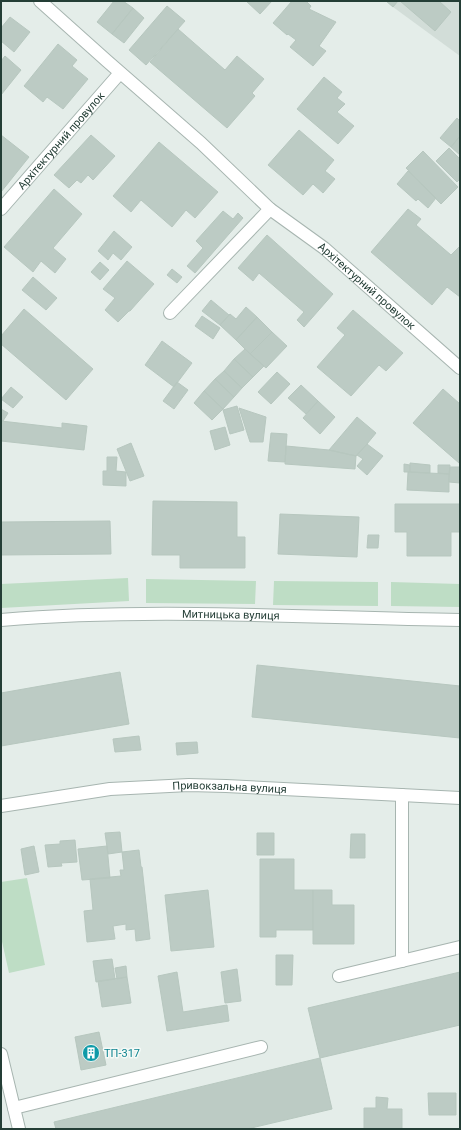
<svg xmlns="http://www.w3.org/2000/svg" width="461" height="1130" font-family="Roboto,sans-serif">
  <rect width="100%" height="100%" fill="#e4ede9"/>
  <path fill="#d2ddd8" d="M386,1H460V56L393,7Z"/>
  <path fill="#beddc5" d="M128,578L129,601L1,608V584Z
    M146,579L256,581L255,604L146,603Z
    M274,581L378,582V606L273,605Z
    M391,582L460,584V607L391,606Z
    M27,878L45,965L9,973L1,937V882Z"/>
  <path fill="#bccbc4" stroke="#b7c7bf" d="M114,1H123L133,8L112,34L97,22Z
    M246,1H272L260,14Z
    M292,1H306L311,6L309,9L336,22L319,46L326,51L313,66L290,47L296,40L288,34L287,35L273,23Z
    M386,1H398L393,7Z
    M400,1H439L451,12L435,31Z
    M167,6L185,21L146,65L129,50Z
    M133,8L144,18L124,43L112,34Z
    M10,17L30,32L14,52L1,41V28Z
    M178,29L225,70L237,56L264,79L252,93L255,96L227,128L150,62Z
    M58,44L77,60L72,66L88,79L63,109L47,97L43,102L24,86Z
    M5,56L21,70L1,95V61Z
    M324,77L342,92L337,98L345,104L337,112L354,126L338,144L297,109Z
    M457,118L460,121V136L451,147L440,138Z
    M299,130L334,160L325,171L335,179L323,193L313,184L303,195L268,165Z
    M1,135L29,157L1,192Z
    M91,135L115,156L93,180L88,175L81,183L77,180L69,188L54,175Z
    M460,136V155L451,147Z
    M159,142L218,192L195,218L186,210L172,227L141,200L131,212L113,196Z
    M449,148L460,159V179L457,182L436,161Z
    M423,151L458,187L441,204L406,168Z
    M408,171L436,198L428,208L418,199L416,201L397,184Z
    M54,189L82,214L53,248L66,259L55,273L41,261L33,272L4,247Z
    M408,209L421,219L416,225L451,255L459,247L460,248V297L447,287L432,305L371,252Z
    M223,211L233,219L238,213L243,218L195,273L187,266L203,248L196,241Z
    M114,231L132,247L121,260L113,253L108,260L98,251Z
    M267,235L333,294L304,327L297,320L304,312L259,273L253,281L238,268Z
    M127,261L154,284L130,311H129L118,322L105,310L115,298L103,289Z
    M100,262L109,270L100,280L91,272Z
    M172,269L182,277L177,283L167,275Z
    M33,277L57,298L46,310L22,290Z
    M211,300L229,315L220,325L202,311Z
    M246,307L257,317L236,340L220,325L230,314L236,319Z
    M24,309L93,369L66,400L1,344V336Z
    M353,310L403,353L386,371L379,365L351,396L317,367L345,335L337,328Z
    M202,316L220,328L213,339L195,326Z
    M257,317L272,332L250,354L236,340Z
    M272,332L287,346L266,368L250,354Z
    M162,341L192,363L174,387L145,365Z
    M245,349L264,366L253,377L234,359Z
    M234,359L253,377L242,388L224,371Z
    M224,371L242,388L234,397L215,379Z
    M277,372L290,384L271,404L258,392Z
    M215,379L234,397L223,409L204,391Z
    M177,382L188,390L174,409L163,401Z
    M301,385L318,401L306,414L288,398Z
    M11,387L23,397L13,408L1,399Z
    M443,389L460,404L459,463L413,423Z
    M204,391L223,409L212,420L194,403Z
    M318,401L335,417L320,434L303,418Z
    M237,406L244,430L230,434L223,410Z
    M239,408L266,417L263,442H250Z
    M1,409L8,413L3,421H1Z
    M357,417L376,433L367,444L356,456L329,450Z
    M1,421L62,428V423L87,426L84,450L1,441Z
    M225,427L230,445L215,450L210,431Z
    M271,433L287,434L285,462L268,461Z
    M131,443L144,476L130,481L117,449Z
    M367,444L383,456L367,475L357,466L363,459L357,455Z
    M286,446L329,450L356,456L355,469L285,464Z
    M107,457H117L116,471L126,472V486L103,485V471H107Z
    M410,463L430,465V473L410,472Z
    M404,464L410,465V472H404Z
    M438,465H450L449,474L438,473Z
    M450,467H460V483L449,482Z
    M408,472L449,474V492L407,490Z
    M153,501L237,502V537H245V568H180V555H152Z
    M395,504H460V532H451V556H407V532H395Z
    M280,514L359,517L357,557L278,554Z
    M110,521L111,554L1,555V522Z
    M368,535H379L378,548H367Z
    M257,665L460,686V738L252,717Z
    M120,672L129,724L1,746V693Z
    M139,736L141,750L115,752L113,739Z
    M197,742L198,753L177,755L176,743Z
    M120,832L122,852L108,854L105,833Z
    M257,833H274V855H257Z
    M351,834H365V858H350Z
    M75,840L77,862L61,863L62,866L48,867L45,845L60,844V841Z
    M34,846L39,872L25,875L21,849Z
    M107,846L110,878L82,880L78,849Z
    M139,850L141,867H142L150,939L136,941L135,929L126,930V924L113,926L115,939L87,942L84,911L93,910L90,879L121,876L120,870H124L122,852Z
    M260,859H294V890H313V930H276V937H260Z
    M208,890L214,947L171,951L165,895Z
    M313,890H332V905H354V944H313Z
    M276,955H293L292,985H276Z
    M112,959L115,979L96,982L93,961Z
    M126,966L127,977L117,979L115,968Z
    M237,969L241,1001L225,1003L221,972Z
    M177,972L183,1012L227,1005L229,1021L167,1031L158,976Z
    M460,972V1025L320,1058L308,1008Z
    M127,977L131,1003L102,1007L98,981Z
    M99,1032L106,1065L81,1070L75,1037Z
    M320,1058L332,1109L247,1129H56L54,1122Z
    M428,1093H456V1115H429Z
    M376,1097L388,1098L387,1109H402V1129H364V1108H376Z"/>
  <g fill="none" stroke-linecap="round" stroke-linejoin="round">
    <g stroke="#a7b5b0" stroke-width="14">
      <g id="minor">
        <path id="s1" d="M40,1L107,61L201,143L270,209L324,248L460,368"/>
        <path id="s2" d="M1,209L120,73"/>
        <path d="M170,313L270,209"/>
        <path id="s3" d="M1,620C152,607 308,618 460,620"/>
        <path id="s4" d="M1,806L110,789L189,785L226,786L460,798"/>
        <path d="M402,961V795"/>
        <path d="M339,976L460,947"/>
        <path d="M1,1054L19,1129"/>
        <path d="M14,1108L261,1047"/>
      </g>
    </g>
    <use href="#minor" stroke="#fff" stroke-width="12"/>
  </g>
  <defs>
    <g id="building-disc" transform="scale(0.9)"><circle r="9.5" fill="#0f9aa8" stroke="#f5faf7"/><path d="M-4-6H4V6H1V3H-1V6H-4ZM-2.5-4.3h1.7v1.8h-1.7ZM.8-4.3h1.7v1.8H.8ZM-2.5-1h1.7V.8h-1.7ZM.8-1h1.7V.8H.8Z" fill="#fff"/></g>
  </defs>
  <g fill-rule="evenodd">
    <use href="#building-disc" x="91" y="1053"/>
  </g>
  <g text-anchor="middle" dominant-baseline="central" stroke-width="3" stroke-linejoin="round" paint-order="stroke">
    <g font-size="11" fill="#243e36" stroke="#f5faf7">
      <text stroke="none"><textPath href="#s2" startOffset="91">Архітектурний провулок</textPath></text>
      <text stroke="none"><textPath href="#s1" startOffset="434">Архітектурний провулок</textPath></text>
      <text stroke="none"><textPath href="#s3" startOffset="230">Митницька вулиця</textPath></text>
      <text stroke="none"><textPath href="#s4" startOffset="230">Привокзальна вулиця</textPath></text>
    </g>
    <g font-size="11" fill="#0d838f" stroke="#f5faf7" text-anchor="start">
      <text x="104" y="1053">ТП-317</text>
    </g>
  </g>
  <rect width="461" height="1130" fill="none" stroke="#243e36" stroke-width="4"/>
</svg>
